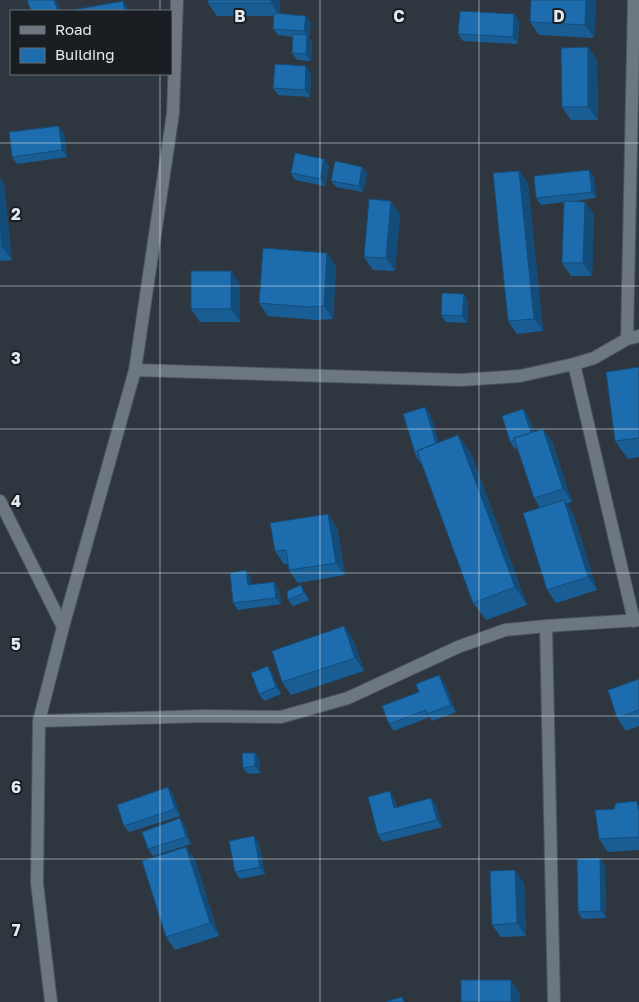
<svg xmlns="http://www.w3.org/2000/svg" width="639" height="1002" font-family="'Golos Text',sans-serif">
  <rect width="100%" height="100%" fill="#2e3740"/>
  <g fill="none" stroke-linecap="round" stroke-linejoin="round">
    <g stroke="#4c535b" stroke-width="14">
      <path id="minor" d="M627,339L634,0
        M574,364L634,621
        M135,370L460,380L520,376L574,364L594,358L627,339L639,336
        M0,501L63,627
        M546,626L554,1002
        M39,721L205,716L281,717L348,698L458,647L505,630L546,626L639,620
        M51,1002L37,883L39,721L63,627L135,370L173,113L177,0"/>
    </g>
    <use href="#minor" stroke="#6c7781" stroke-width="12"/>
  </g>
  <path fill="#195d95" d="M208,0H280V14L306,16L311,23L309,38L312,42L311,61L297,60L292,53L293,37L278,35L273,29L274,16H217L208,3Z
    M531,0H596L594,38L539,35L530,22Z
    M514,14L519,21L518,44L463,41L458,34Z
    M588,47L597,60L598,120H571L562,107Z
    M311,73L310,97L278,95L273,88Z
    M64,133L67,157L17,164L12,157Z
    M324,159L329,166L325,186L295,180L291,173Z
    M362,167L367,174L363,192L336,187L331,181Z
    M589,170L594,177L596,198L568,202L594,215L592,276H571L562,263L564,202L541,205L536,198Z
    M519,171L528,184L543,331L517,334L508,321Z
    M0,178L4,183L12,260L0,261Z
    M400,214L395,271L373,270L364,257Z
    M327,253L336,266L333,319L316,320L268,316L259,303Z
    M231,271L240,284V322H200L191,309Z
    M464,294L468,301L467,323L446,322L441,315Z
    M639,367V457L628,459L615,441Z
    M425,407L430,414L439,442L458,435L471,453L527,605L486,620L473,603L422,463H420L416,456Z
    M523,409L528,416L534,432L543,429L552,441L572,502L566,504L573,513L597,590L556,603L547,590L540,508L534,498L517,448L515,449L510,442Z
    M337,527L345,575L298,583L289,570L288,564H284L275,551Z
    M250,577L251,585L279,589L281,604L238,610L233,603Z
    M301,585L305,592L309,600L293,606L288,600Z
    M353,639L364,671L291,695L282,682Z
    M268,666L272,673L281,694L264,701L259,694Z
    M639,679V726L626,731L617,718Z
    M444,682L456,712L432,721L430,717L394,731L389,724Z
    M260,760V773L248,774L243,768Z
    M173,794L180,816L129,832L124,826Z
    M394,798L397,807L436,805L442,827L383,842L378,835Z
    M639,805V850L608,852L599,839L614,809Z
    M185,825L191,844L153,856L148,849Z
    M259,843L265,874L240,879L235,872Z
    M186,847L195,860L219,936L175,950L166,937Z
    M605,865L606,918L582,919L578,912Z
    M524,883L526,936L501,937L492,925Z"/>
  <path fill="#144c79" d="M54,0H56L61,11H58Z
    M271,0H280V16L271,3Z
    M586,0H596L594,38L585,25Z
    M123,1L130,11H125Z
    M514,14L519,21L518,44L513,37Z
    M306,16L311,23L309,38L304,31Z
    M307,35L312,42L311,61L306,54Z
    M588,47L597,60L598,120L588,107Z
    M306,66L311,73L310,97L305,90Z
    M59,126L64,133L67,157L62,150Z
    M324,159L329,166L325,186L320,179Z
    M362,167L367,174L363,192L359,186Z
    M589,170L594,177L596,198L592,192Z
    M519,171L528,184L543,331L534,319Z
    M0,178L4,183L12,260L2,247L0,223Z
    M391,201L400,214L395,271L386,258Z
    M585,202L594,215L592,276L583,263Z
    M327,253L336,266L333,319L324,306Z
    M231,271L240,284V322L231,309Z
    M464,294L468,301L467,323L462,316Z
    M425,407L430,414L443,456L438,449Z
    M523,409L528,416L537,441L532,435Z
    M543,429L552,441L572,502L563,489Z
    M458,435L471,453L527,605L515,587Z
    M564,500L573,513L597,590L588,577Z
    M328,514L337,527L345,575L336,563Z
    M246,570L250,577L253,592L248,585Z
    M274,582L279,589L281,604L276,598Z
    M301,585L305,592L309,600L304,593Z
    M344,626L353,639L364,671L355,658Z
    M268,666L272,673L281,694L276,687Z
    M439,675L444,682L456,712L451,705Z
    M255,753L260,760V773L255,766Z
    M168,787L173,794L180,816L175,809Z
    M390,791L394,798L399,815L394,808Z
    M431,798L436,805L442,827L437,820Z
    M180,818L185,825L191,844L186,837Z
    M254,836L259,843L265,874L260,867Z
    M186,847L195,860L219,936L210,923Z
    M600,858L605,865L606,918L601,911Z
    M515,870L524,883L526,936L517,923Z
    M511,980L520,993V1002H511Z"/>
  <path fill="#1d6cad" stroke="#144c79" d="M27,0H54L58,11H31Z
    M208,0H271V3H208Z
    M531,0H586L585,25L530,22Z
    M123,1L125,11H67Z
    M460,11L514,14L513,37L458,34Z
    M274,13L306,16L304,31L273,29Z
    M293,34L307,35L306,54L292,53Z
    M588,47V107H562L561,48Z
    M275,64L306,66L305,90L273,88Z
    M59,126L62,150L12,157L9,132Z
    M295,153L324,159L320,179L291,173Z
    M335,161L362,167L359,186L331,181Z
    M589,170L592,192L536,198L534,176Z
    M519,171L534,319L508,321L493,173Z
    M369,199L391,201L386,258L364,257Z
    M564,201L585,202L583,263H562Z
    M0,223L2,247H0Z
    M263,248L327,253L324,306L307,307L259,303Z
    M191,271H231V309H191Z
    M442,293L464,294L462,316L441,315Z
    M639,367V438L615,441L606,372Z
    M425,407L436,443L417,451L419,455L416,456L403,414Z
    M523,409L531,433L514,438L515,440L510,442L502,416Z
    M543,429L563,489L534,498L514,438Z
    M458,435L515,587L473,603L417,451Z
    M564,500L588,577L547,590L523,513Z
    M328,514L336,563L289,570L286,550L275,551L270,523Z
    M246,570L248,585L274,582L276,598L233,603L230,573Z
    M301,585L304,593L288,600L287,591Z
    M344,626L355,658L282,682L272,651Z
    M268,666L276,687L259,694L251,673Z
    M439,675L451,705L427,714L426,710L389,724L382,706L419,692L416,684Z
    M639,679V710L617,718L608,690Z
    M242,753H255V766L243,768Z
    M168,787L175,809L124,826L117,805Z
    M390,791L394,808L431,798L437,820L378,835L368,797Z
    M637,801L638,809H639V837L599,839L595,810L614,809L616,803Z
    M180,818L186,837L148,849L142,832Z
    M254,836L260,867L235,872L229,841Z
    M186,847L210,923L166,937L142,861Z
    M600,858L601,911L578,912L577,859Z
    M515,870L517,923L492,925L490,871Z
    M461,980H511V1002H461Z
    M402,997L404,1002H385Z"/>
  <path fill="none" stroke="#e4eaf0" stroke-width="1" stroke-opacity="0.55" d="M160,0V11M320,0V1002M479,0V1002M160,74V1002M0,143H639M0,286H639M0,429H639M0,573H639M0,716H639M0,859H639"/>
  <g font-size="16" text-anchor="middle" font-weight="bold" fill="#e4eaf0" stroke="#1a1e22" stroke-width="4" stroke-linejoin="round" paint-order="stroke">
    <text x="240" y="22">B</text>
    <text x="399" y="22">C</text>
    <text x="559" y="22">D</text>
    <text x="16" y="220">2</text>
    <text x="16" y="364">3</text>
    <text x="16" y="507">4</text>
    <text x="16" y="650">5</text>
    <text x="16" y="793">6</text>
    <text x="16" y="936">7</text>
  </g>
  <rect x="10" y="10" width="162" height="65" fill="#1a1e22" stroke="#6b7074"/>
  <rect x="20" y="26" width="25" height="8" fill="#6c7781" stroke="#6b7074"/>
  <text x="55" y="35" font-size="15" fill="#e4eaf0">Road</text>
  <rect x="20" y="48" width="25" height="15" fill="#1d6cad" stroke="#6b7074"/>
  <text x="55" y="60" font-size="15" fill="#e4eaf0">Building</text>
</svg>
